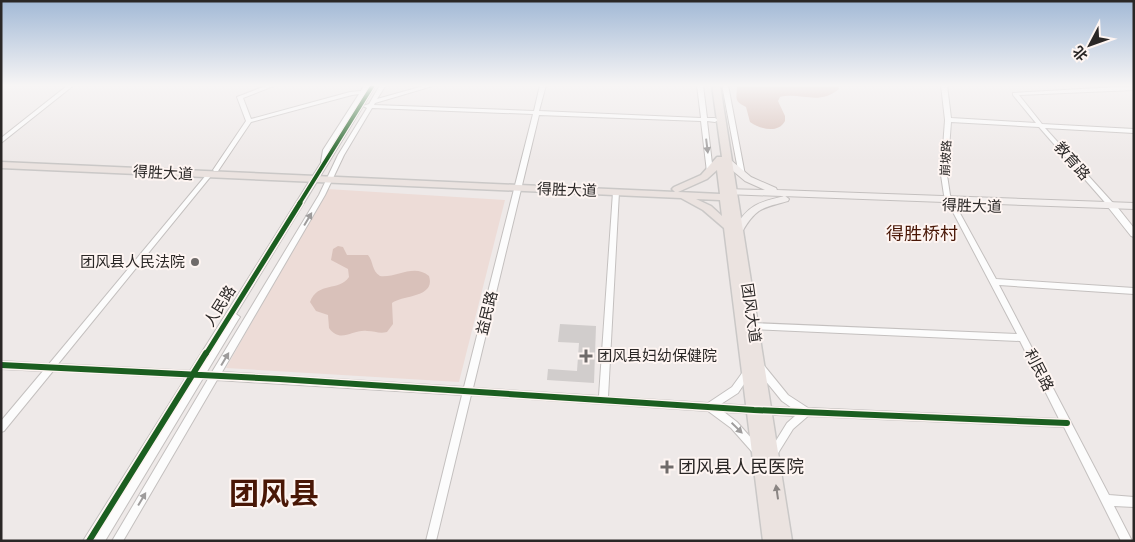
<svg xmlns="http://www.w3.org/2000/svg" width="1135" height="542" font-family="Figtree,'Noto Sans SC',sans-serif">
  <rect width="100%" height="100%" fill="#eee9e8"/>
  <path fill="#eddcd7" d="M327,189L505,200L459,382L226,368Z"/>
  <path fill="#d9c1ba" d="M737,85H838L839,89C819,106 801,92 780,97L778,101L785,116V121C778,134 760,129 750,122L746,107C733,100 737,99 737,85Z
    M338,246L343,247L347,255H368C374,262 371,270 380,276C397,278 414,263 429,276C436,298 402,295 392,303L393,324L387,332C379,334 375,331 367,331C353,329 340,344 329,328L328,315L316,311L310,302C318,281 339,292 349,277L348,269L331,260L333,249Z"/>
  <path fill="#d1cdcc" d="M560,324L596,326L594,383L547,380L548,369L577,371L579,343L558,342Z"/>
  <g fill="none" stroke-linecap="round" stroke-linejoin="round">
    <g stroke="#c4c0bf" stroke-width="2">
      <path id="minor" d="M68,85H74L1,143V138Z
        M268,85H276L243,98L251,119L350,92L361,91L364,85H370L329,150L326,163L324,164L321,162L323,150L359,94L352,95L251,122L218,171H214L213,170L246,121L237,97Z
        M380,85H386L377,99L427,85H436L375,103L374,105L534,111L540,85H546L539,111L701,118L697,85H703L707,118H715L718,120L715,122L707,121L713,172L710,174L707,172L701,121L539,115L473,388L599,396L613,192L616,190L619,192L608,397L708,403L732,387L745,369L748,368L751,369L752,372L738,393L721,404L792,408L782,401L756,369L755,366L756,363L759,362L762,363L788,395L808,408L1059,419L1020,341L753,329L750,328L749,326L750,324L753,323L1017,334L944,195L941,175L945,120L941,85H947L951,118L1036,123L1013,95V93L1134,86V90L1019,95L1042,124L1134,129V133L1045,128L1113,203L1114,205L1113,207H1109L1039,127L951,122L947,175L950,195L996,279L1134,288V294L999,285L1109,495L1134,497V507L1114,506L1132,541H1121L1064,427L808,416L793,429L775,458L772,459L769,458L767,455L769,452L787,423L795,416L724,412L737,422L760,448L762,451L760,454L757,455L754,454L731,428L708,411L471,395L436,541H426L462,395L217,380L123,541H112L208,379L53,371L4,431L1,432V421L43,371L1,369V361L49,364L207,174H211V176L58,364L212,372L319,195L338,155L367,108L363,106L369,104ZM372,108L533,114L464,387L222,372L325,195L344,155Z
        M722,85H728L745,175L742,177L739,175Z"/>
    </g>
    <g stroke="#c4c0bf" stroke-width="2">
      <path id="tertiary" d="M370,85H376L236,314L240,317L238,320L105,541H83Z
        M1111,202L1114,203L1134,228V237L1131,236L1108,207L1107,205L1108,203Z"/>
    </g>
    <g stroke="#c4c0bf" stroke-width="2">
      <path id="secondary" d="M726,161H732L751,177L776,188L777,190L1134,203V209L725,194L721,191L722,189L765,190L745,181L726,165Z
        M785,196L789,199L788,201C762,208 756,208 742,232H736L734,230C747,205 759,202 785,196Z"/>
    </g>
    <g stroke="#cac8c7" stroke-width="3">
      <path id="primary" d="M712,85H720L792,541H763L724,228L703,210L681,198L1,168V162L675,192L672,189L674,187L701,175L717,157H722ZM717,170L720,194L678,192L707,179ZM696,199L720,200L722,216L711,206Z"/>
    </g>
    <use href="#minor" fill="#fcfcfc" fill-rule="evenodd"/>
    <use href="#tertiary" fill="#fcfcfc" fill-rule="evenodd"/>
    <use href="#secondary" fill="#f3efee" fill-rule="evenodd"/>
    <use href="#primary" fill="#ebe3e0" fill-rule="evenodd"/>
    <g stroke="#fef5f2" stroke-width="6">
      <path id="cycleway-far2" d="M299,204L373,85"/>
    </g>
    <g stroke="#fef5f2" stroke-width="8">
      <path id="cycleway-far1" d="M206,354L300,203"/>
    </g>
    <g stroke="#fef5f2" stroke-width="9">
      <path id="cycleway" d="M1,365L279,379L754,410L1067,423
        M89,541L206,353"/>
    </g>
    <use href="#cycleway-far2" stroke="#1b5e20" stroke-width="4"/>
    <use href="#cycleway-far1" stroke="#1b5e20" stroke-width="5"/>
    <use href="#cycleway" stroke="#1b5e20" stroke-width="6"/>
  </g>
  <defs><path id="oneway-solid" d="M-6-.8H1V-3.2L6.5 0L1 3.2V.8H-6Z" transform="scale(1.25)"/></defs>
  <g fill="#9e9c9c">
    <use href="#oneway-solid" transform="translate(707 146) rotate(83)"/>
    <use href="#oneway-solid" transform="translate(308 219) rotate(-59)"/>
    <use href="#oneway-solid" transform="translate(225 359) rotate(-59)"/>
    <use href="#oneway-solid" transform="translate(737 428) rotate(44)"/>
    <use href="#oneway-solid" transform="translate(142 499) rotate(-59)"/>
  </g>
  <use fill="#8a8583" href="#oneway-solid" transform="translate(777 492) rotate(-98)"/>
  <linearGradient id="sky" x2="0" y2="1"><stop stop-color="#a2b9d6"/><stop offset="0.53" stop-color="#f7f5f5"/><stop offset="1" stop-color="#f7f5f5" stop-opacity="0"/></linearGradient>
  <rect width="1135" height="161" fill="url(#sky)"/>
  <g fill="#6f6b6a" stroke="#fef5f2" stroke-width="2">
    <circle cx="195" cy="262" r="5"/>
    <path d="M583.5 348.5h5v5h5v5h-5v5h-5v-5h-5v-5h5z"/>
    <path d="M664.5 459.5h5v5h5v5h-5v5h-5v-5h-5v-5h5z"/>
  </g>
  <g text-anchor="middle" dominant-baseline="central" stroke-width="4" stroke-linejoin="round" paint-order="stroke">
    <g font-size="12" fill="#2a2726" stroke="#fef5f2">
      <text transform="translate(946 158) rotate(-87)">崩坡路</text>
    </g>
    <g font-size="15" fill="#2a2726" stroke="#fef5f2">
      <text transform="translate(1072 161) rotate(49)">教育路</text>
      <text transform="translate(163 173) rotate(3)">得胜大道</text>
      <text transform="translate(567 190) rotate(2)">得胜大道</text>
      <text transform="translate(972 206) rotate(2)">得胜大道</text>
      <text transform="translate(220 306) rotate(-58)">人民路</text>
      <text transform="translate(487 313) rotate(-76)">益民路</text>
      <text transform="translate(751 313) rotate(82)">团风大道</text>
      <text transform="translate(1039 370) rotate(63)">利民路</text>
    </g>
    <g font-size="15" fill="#2a2726" stroke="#fef5f2" text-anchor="end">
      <text x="185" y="262">团风县人民法院</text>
      <text x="597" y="356" text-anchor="start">团风县妇幼保健院</text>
    </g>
    <g font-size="18" fill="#491706" stroke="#fef5f2">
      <text x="922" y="234">得胜桥村</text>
    </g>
    <g font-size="18" fill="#2a2726" stroke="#fef5f2" text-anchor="start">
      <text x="678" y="467">团风县人民医院</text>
    </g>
    <g font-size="30" font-weight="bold" fill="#491706" stroke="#fef5f2">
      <text x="274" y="493">团风县</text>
    </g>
  </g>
  <rect width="1135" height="542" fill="none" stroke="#2a2726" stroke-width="5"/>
  <g transform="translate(1090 45) rotate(229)" stroke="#fef5f2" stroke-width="4" paint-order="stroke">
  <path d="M0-4L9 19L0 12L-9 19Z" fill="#2a2726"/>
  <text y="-8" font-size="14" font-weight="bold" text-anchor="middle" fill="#2a2726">北</text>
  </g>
</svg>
